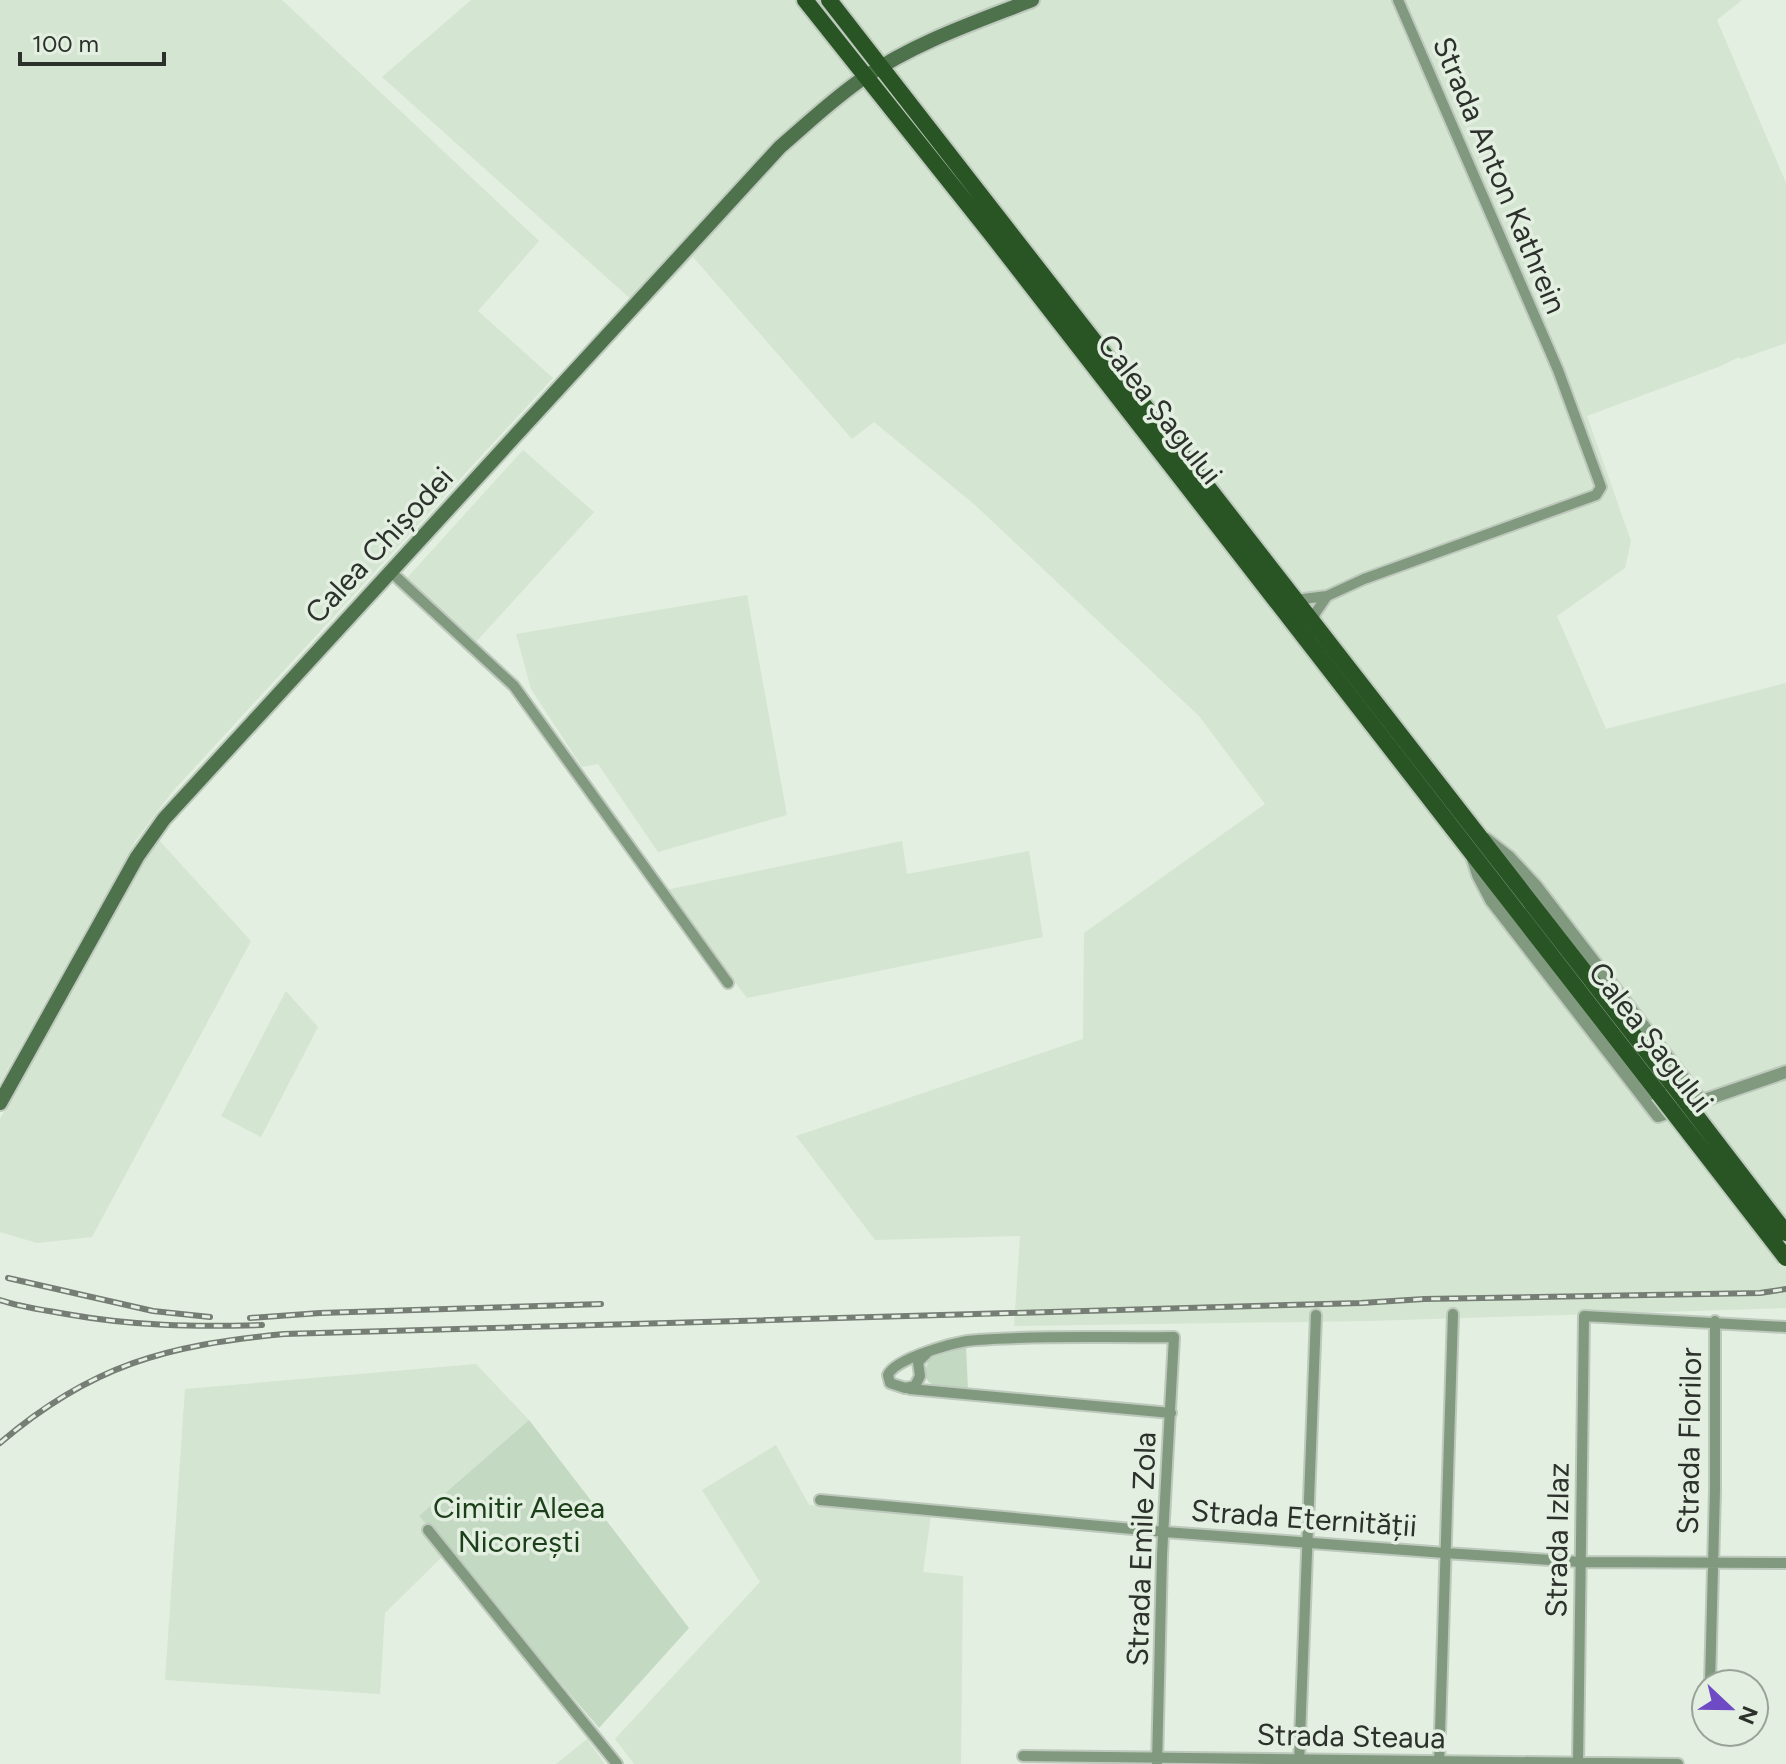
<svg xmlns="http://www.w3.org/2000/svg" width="1786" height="1764" font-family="Figtree,sans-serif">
  <rect width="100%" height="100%" fill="#e3efe1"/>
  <path fill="#d4e5d2" d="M0,0H282L539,241L478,311L553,378L173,791L136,840L0,1083Z
    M471,0H1742L1717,20L1786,183V343L1741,359L1739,357L1721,366L1587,416L1631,541L1625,568L1557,616L1606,729L1786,683V1308L1369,1321L1014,1326L1020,1236L875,1240L796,1136L1083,1039L1084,933L1265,804L1199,716L975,505L874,422L852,439L693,257L643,310L382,77Z
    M523,450L594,512L475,643L406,579Z
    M747,595L787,815L658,852L598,764L582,767L531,689L516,634Z
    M157,838L251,941L92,1237L37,1243L0,1232V1119Z
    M902,841L907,874L1029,851L1043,937L747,998L666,890Z
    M286,991L318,1027L261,1137L221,1116Z
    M476,1364L529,1420L419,1516L448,1551L385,1613L380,1694L165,1680L185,1389Z
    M776,1445L809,1505L931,1515L923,1572L963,1576L961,1764H634L615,1739L760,1582L702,1490Z
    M587,1739L605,1764H556Z"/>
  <path fill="#c3d9c1" d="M966,1347L968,1389C946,1387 913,1391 930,1358Z
    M529,1420L689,1628L599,1728L419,1516Z"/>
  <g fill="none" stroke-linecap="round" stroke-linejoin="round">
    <g stroke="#bec9bd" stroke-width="14">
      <path id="minor" d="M390,571L514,686L728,983
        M1295,600L1327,596L1364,579L1596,495L1601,487L1558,370L1398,0
        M1312,622L1316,612L1327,596
        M928,1352L918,1362L920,1376L915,1386L905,1388L890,1383L888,1375C895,1358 958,1341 977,1340C1042,1335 1108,1338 1174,1337L1162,1555L1157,1764
        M910,1389L1171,1413
        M820,1500L1165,1532L1445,1553L1581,1562L1786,1563
        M428,1530L617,1764
        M1710,1684L1715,1490V1321
        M1023,1756L1678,1764
        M1299,1764L1316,1315
        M1439,1764L1453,1314
        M1578,1764L1584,1316L1786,1327"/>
    </g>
    <g stroke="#bec9bd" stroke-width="16">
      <path id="tertiary" d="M1486,839L1509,857L1535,885L1702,1102
        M1473,859L1478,875L1491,900L1658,1116L1786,1072"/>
    </g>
    <g stroke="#bec9bd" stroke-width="18">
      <path id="secondary" d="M0,1103L137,857L164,819L780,147C808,123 835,97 865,77C916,42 976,22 1032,0"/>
    </g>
    <g stroke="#bec9bd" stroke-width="20">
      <path id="primary" d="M805,0L992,235L1659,1094
        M829,0L1672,1084"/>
    </g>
    <use href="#minor" stroke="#81997e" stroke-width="10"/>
    <use href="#tertiary" stroke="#81997e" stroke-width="12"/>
    <use href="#secondary" stroke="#4e724b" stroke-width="14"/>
    <use href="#primary" stroke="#295525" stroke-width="16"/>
    <g stroke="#757d74" stroke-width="6">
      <path id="rail" d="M8,1278L153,1311L210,1317
        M0,1300C21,1307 44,1310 66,1314C133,1326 193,1327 262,1325
        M250,1318L320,1313L601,1304
        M0,1443C91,1365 167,1345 284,1334L1361,1303L1424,1299L1760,1293L1786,1289"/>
    </g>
    <use href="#rail" stroke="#e3efe1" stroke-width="3" stroke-dasharray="9" stroke-linecap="butt"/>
    <g stroke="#bec9bd" stroke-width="20" stroke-linecap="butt">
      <path id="primary-bridge" d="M1672,1084L1786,1233
        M1659,1094L1786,1258"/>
    </g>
    <use href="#primary-bridge" stroke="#295525" stroke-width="16"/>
  </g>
  <g text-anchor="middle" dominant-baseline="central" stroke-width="7" stroke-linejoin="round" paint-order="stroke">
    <g font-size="30" fill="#2c312b" stroke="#e3efe1">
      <text transform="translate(1500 175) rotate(67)">Strada Anton Kathrein</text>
      <text transform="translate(1160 409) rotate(52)">Calea Șagului</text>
      <text transform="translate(379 545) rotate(-47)">Calea Chișodei</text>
      <text transform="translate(1651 1037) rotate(52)">Calea Șagului</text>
      <text transform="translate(1689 1441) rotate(-89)">Strada Florilor</text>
      <text transform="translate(1304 1518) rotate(4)">Strada Eternității</text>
      <text transform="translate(1557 1540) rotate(-89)">Strada Izlaz</text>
      <text transform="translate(1141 1549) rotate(-88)">Strada Emile Zola</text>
      <text transform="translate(1351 1736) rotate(1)">Strada Steaua</text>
    </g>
    <g font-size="30" fill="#1b3f18" stroke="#e3efe1">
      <text x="519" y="1507">Cimitir Aleea<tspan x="519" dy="34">Nicorești</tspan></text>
    </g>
  </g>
  <g transform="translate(1730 1708) rotate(112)"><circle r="38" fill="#e3efe1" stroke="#9aa398" stroke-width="2"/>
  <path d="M0-6L14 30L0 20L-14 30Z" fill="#6e4bc4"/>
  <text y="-12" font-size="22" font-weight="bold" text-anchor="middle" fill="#2c312b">N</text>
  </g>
  <path d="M20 52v12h144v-12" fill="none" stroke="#2c312b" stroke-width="4"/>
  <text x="32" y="52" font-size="24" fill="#2c312b" stroke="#e3efe1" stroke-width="6" paint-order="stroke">100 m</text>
</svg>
